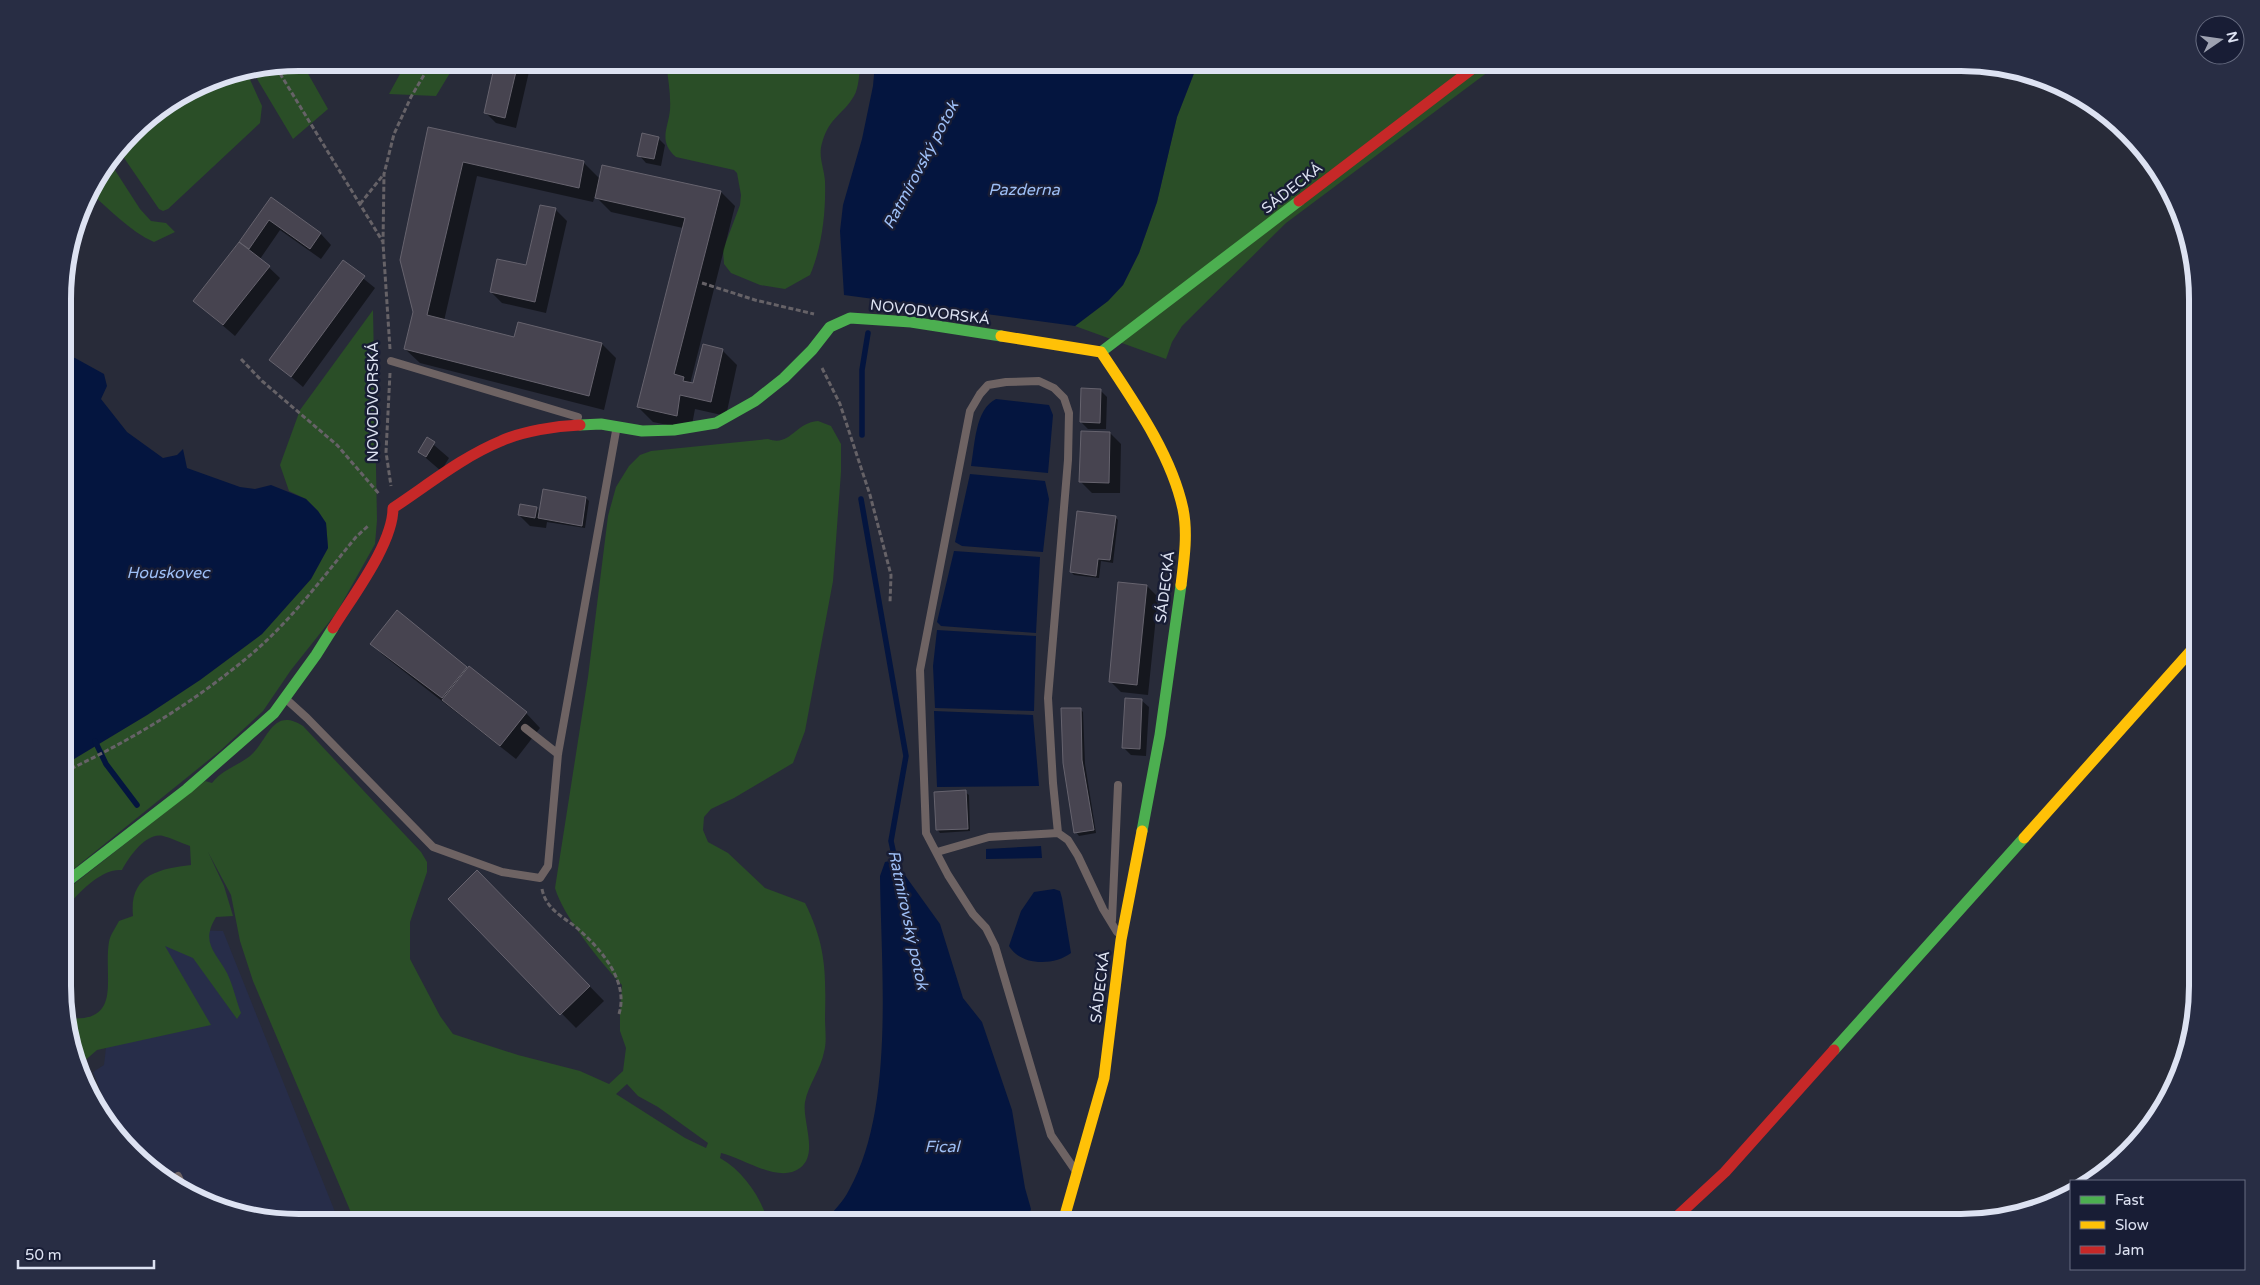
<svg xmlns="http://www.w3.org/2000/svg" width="2260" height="1285" font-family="'Varela Round',sans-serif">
  <rect width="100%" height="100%" fill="#282b39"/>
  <path fill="#272d49" d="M120,926L148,929L223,931L339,1222H299L239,1214L181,1191L116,1129L93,1072L104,1065Z"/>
  <path fill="#2a4e27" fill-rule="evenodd" d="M302,63L328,109L293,139L253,72Z
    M406,63H456L436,96L389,94Z
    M666,63H861C859,72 859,88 854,96C842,116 830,116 822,143C818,157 824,167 825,181C826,212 822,247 810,275L785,289L760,285L731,273L724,264L723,250L740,205L741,195L737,173L734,170L676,157C658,141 668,129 670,110C671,95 668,78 666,63Z
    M1198,63H1500L1286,223L1182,326L1172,342L1166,359L1075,326L1108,301L1123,285L1139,253L1157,202L1177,117Z
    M247,73L262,106L260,123L168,209L163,211L159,209L120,152L143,122L182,97L188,99L202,89V85L209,80Z
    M111,164L140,209L151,221L166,223L175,232L154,242C129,231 110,209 89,192Z
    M373,310L377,520L375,544L337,612L291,670L263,711L221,750L65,876L64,765L147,715L200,680L262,634L311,579L328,548L326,523L318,511L306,499L289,491L280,465L300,410Z
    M818,421L831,426L841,444V472L833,581L805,731L793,763L734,798L711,809L704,817L703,830L708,842L728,853L765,888L805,903C826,945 826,972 825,1018C825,1029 827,1042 824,1052C821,1069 808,1085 805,1102C802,1121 819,1154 800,1168C779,1184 743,1158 721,1153L720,1158C743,1171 761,1197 768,1222H355L253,981L240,941L231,895L208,852L224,886L233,916L216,917C200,943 216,952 227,973C233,985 236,1000 241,1013L237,1019L193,958L165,946L211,1025L97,1050L82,1063L65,1018C124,1024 103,979 109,942C110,935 116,927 119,921L133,916C129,875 158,869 191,865L190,846C181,843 172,838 163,836C146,832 129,857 122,870C101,868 77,894 65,909V891L205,781L212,783C222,770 237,766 250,756C268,741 272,706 303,726L421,852L427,862V872L410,922V959L440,1016L453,1034L518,1055L580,1071L609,1084L623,1071L626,1048L620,1031V1013L622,985C601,963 563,916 555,888L588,677L608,516L616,487L629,466L640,455L651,451L768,439C791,447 794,423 818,421ZM627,1084L638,1096L658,1107L708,1143L706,1148L685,1138L616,1094Z"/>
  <path fill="#04153f" d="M875,63H1198L1177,117L1157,202L1139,253L1123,285L1108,301L1075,326L844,295L840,231L843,205L862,139L873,86Z
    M64,356L75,358L104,374L107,386L101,399L127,432L163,458L177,455L183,449L187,468L240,487L255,489L271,485L306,499L318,511L326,523L328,548L311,579L262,634L200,680L147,715L64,765Z
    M996,399L1049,405L1053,415L1048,473L971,466C975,445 975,409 996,399Z
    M970,474L1045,481L1049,499L1043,552L962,546L955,542Z
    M954,551L1040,557L1036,633L941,626L937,622Z
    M937,630L1036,636L1034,711L935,708L933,666Z
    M934,711L1033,715L1039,786L937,787Z
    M1041,846L1042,858L986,859V849Z
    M894,860L940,924L963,998L982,1022L1012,1110L1025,1188L1031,1209L1027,1222H823C833,1212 843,1202 849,1190C895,1109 881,968 880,876L885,862Z
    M1054,889L1060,891L1062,898L1071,953C1054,966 1021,966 1009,946L1021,911L1034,892Z"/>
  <path fill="#0007" d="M497,63H531L516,128L496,123L485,112Z
    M429,129L584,163L600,179L721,192L735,206L690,384H694L722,350L737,365L726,416L695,409L691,430L653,422L638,407L683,228L611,212L595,196L593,202L477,176L444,321L515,339L602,344L616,358L604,410L420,363L405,349L414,312Z
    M658,138L665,145L661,166L646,163L639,155Z
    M271,199L321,234L331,245L321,259L280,230L260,259L280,278L235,336L194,301Z
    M556,210L567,221L546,313L502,303L491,292L527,267Z
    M343,262L375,288L303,387L271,360Z
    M1100,390L1107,397L1106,429H1088L1081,422Z
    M1110,433L1121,444L1120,493H1092L1081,482Z
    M427,439L449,458L441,471L419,452Z
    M586,498L589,501L585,528L547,522L546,528L530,526L519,515L536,508L541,513Z
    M1115,517L1118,520L1113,563L1101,561L1099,578L1074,575L1071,572Z
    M1147,586L1158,597L1148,695L1121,692L1110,681Z
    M372,644L466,668L526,713L540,728L516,759L383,655Z
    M1141,700L1149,707L1146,756L1131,755L1124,748Z
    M1080,709L1083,712L1085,764L1096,833L1079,836L1076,832Z
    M965,792L969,795L970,831L940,833L937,829Z
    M492,886L604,1001L576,1028L449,899Z"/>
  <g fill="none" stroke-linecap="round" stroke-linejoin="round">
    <path stroke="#04153f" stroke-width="5.5" d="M862,435V370L868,333
      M861,499L906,756L891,841L897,869
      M95,741L106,764L137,805"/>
  </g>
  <path fill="#474450" stroke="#66636e" d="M495,63H518L505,118L484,113Z
    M428,127L584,161L579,188L463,162L427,315L514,337L518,322L602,343L589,396L404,349L413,312L400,260Z
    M642,133L659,137L654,159L637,156Z
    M602,165L721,191L674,374L684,377L683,381L693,383L703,344L723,349L711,402L680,395L677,416L637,407L685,218L595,198Z
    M271,197L321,233L310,249L269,220L249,249L239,242Z
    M540,205L556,208L535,302L490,292L497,259L526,265Z
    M239,242L270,266L223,325L193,301Z
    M343,260L365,276L291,377L269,360Z
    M1081,388L1101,389L1100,423L1080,422Z
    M1081,431L1110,432L1109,483L1079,482Z
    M427,437L435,442L426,457L418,452Z
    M543,489L586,497L582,526L538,518Z
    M520,504L537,507L535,518L518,515Z
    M1077,511L1116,516L1110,560L1098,559L1096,576L1070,572Z
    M1118,582L1147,585L1137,685L1109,682Z
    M397,610L467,667L442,698L370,644Z
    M469,666L527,712L500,746L442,700Z
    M1125,698L1142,699L1140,749L1122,748Z
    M1061,708H1081L1082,760L1094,830L1074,833L1063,763Z
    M966,790L968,829L936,830L934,792Z
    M477,870L590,986L560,1015L448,899Z"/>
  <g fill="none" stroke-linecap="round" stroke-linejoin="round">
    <path stroke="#666267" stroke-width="3" stroke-dasharray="5 2.5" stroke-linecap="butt" d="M276,67L383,242
      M360,204L384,174
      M702,283L755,300L814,314
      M390,349L383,243L384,174L394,134L411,97L431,63
      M241,359L262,381L337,445L380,495
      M822,368L840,404L870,495L891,575L890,603
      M390,373L386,452L391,486
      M64,772C132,740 198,700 255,651C293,618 324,576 356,537L368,526
      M542,889C546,909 562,916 577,928C601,949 629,981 619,1014"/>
    <path stroke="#6e6363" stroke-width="8" d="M391,361L578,417
      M286,699L307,718L433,847L502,872L540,878L548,866L558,754L616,431
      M525,728L558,754
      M1058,833L1053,783L1048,698L1068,460L1069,413L1064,398L1054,388L1039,381L1006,382L988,385L980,394L970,411L920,670L926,833L948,875L973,914L986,928L995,946L1051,1135L1075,1170
      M937,852L989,837L1058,833L1068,840L1078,856L1103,909L1117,932
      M1112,920L1118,785
      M178,1176L185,1192"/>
    <path stroke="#4caf50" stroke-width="11" d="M1101,352L1299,201
      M580,425L601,424L642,431L674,430L716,423L755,401L784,378L812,350L830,327L850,318L911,322L1001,336
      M1142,831L1160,735L1181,585
      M64,884L187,789L274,713L316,655L333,628
      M1834,1050L2024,838"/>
    <path stroke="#ffc107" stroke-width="11" d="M1001,336L1101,352
      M1101,352C1132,399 1171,453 1183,509C1188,533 1184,561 1181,585
      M2024,838L2197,644
      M1063,1222L1104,1078L1121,940L1142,831"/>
    <path stroke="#c62828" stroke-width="11" d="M1299,201L1480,63
      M333,628C352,597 393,544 393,508C428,485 462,457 501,441C523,431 556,426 580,425
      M1671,1222L1725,1172L1834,1050"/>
  </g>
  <g text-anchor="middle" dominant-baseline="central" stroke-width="5" stroke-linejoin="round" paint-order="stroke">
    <g font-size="15" fill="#dde2f2" stroke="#181d35">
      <text transform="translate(1292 188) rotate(-38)">SÁDECKÁ</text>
      <text transform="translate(930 312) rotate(7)">NOVODVORSKÁ</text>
      <text transform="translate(373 402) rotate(-90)">NOVODVORSKÁ</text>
      <text transform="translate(1165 587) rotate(-83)">SÁDECKÁ</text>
      <text transform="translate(1100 987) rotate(-83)">SÁDECKÁ</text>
    </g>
    <g font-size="16" font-style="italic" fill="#9ebff6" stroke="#181d35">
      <text transform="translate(921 165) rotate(-62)">Ratmírovský potok</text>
      <text x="1024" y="190">Pazderna</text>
      <text x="168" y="573">Houskovec</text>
      <text transform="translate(908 920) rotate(78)">Ratmírovský potok</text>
      <text x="942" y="1147">Fical</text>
    </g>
  </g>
  <path d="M0 0H2260V1285H0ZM299 71H1961A228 228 0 0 1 2189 299V986A228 228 0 0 1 1961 1214H299A228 228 0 0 1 71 986V299A228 228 0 0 1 299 71Z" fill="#282d44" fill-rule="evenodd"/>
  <path fill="none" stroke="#dde2f2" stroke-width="6" d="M299 71H1961A228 228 0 0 1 2189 299V986A228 228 0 0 1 1961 1214H299A228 228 0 0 1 71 986V299A228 228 0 0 1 299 71Z"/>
  <rect x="2070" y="1180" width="175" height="90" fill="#181d35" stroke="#676c81"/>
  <rect x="2080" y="1196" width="25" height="8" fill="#4caf50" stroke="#676c81"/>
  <text x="2115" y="1205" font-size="15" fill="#dde2f2">Fast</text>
  <rect x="2080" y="1221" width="25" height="8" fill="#ffc107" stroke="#676c81"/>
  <text x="2115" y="1230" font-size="15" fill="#dde2f2">Slow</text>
  <rect x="2080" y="1246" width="25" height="8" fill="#c62828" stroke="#676c81"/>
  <text x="2115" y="1255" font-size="15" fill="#dde2f2">Jam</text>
  <g transform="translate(2220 40) rotate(77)"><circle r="24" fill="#181d35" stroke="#676c81"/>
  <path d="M0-4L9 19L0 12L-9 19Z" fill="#9ea2b1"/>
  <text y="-8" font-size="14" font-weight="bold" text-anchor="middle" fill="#dde2f2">N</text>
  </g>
  <path d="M18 1260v8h136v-8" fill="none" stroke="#dde2f2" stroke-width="2.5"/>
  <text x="25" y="1260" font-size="15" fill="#dde2f2" stroke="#181d35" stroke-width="4" paint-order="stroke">50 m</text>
</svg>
